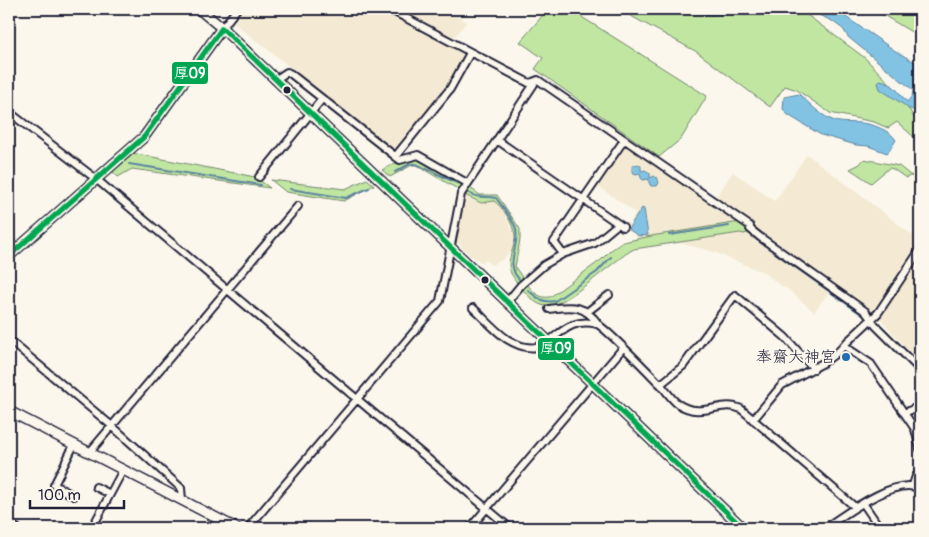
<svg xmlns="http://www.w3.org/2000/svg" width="929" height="537" font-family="Pangolin,'Klee One',sans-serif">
  <rect width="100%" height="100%" fill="#fbf7ec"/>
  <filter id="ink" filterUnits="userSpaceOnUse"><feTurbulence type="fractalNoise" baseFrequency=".02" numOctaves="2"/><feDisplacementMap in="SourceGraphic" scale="10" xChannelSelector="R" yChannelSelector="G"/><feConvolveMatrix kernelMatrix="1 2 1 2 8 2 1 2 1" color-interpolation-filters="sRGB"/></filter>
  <g filter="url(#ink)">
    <path fill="#f4ead3" d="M244,9H384L466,56L443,94L399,151L395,150L234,23Z
      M398,9H447L467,22L451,41L398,11Z
      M626,144L742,224L752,235L829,292L814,312L785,287L784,288L763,272L748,266L711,251L680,243L672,237L636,243L637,237L626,228L636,213L596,185L623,145Z
      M807,154L920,241V246L875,312L873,313L716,200V197L733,172L775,201Z
      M464,195L472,200L480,203L494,201L503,210L514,235L512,250L502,260L491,265L485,260L482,262L469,255L456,241Z
      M920,255V364L879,317Z"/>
    <path fill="#c0e6a1" stroke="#71846e" d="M548,9H569L707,96L681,139L659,157L535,69L543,58L520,42Z
      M618,9H799L865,58L901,95L920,128V138H915L897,122L888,128L874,122L830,113L797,90L785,86L770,107L697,52Z
      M873,9H913L920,18V37Z
      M132,153L255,177L270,188L132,169L118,177L111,170Z
      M418,158L465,183L461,191L416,165H412L390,177L382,170L398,162Z
      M864,159L899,166L910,175L920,177V178L910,176L906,178L893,169L889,168L871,183L850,169L860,164Z
      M367,179L374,185L344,201L286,192L271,180L345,189Z
      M467,186L480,195H497L520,229V240L515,267L524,280L518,285C516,280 511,275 510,271C506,259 516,246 515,235C513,224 503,207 494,201L481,203L463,194Z
      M740,222L750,232L744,234L740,233L634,249C614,259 567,307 546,306C535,305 528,295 521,288L526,283C533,291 538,299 550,297L601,260L611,250L623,242L651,236Z"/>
    <path fill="#82c3e3" stroke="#5c83a0" d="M657,9H767L745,15L731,13L712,15Z
      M806,9H834L897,52L920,65V94L918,92L915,93L914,106L920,109V114L911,109H908L907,107L880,89L878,83L880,80C893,82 899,93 907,102L912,96L913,90L848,37L843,29L832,21Z
      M799,94C809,103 818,113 830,119C840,124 850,122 861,123C872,124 890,130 896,140L889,151L887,153L868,146L856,145L821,135L788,115L783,109L784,97Z
      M638,164L641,166V171L645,170L650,173V178L654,176L657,178L659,183L657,186H651L649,183V179L643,180L641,178L640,173L636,174L632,172V166Z
      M642,208L644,209L648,235L639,236L628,229Z"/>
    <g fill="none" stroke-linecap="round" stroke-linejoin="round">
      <path stroke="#5c83a0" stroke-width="2" d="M129,164L261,185
        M395,172L410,164H416L457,183
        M290,189L346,198L369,188
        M467,192C480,200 485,195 496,198C502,206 514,221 516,229C520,246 504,264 519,279
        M669,235L729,226
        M757,240L864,316
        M528,290C537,298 543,303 555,301L597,272L611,257"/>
      <g stroke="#22223b" stroke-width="10">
        <path id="street" d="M222,28L237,9
          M275,80L287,72L291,74L400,160L418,155L467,183
          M533,82L538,80L750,226V229L760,237L865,311L876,326L920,370
          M9,112L96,179L510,528
          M497,140L623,227
          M395,157L450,89L470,53
          M259,177L322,99
          M563,254L554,242L624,140
          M508,301L521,285L544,265L563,254L595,243L618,224
          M473,308C484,318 495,331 507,339C553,368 553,313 597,324C605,327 651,375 660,384C666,390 671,399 678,404C703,420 721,399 741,409L855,507
          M549,309C573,306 584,304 599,325
          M587,312L609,295
          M9,340L112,426L181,488L182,500
          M844,346L871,364L915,429L920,449
          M661,384L683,366L735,295L785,337L814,369
          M904,413L920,406
          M753,420L782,385L823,363L839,351L847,342L878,313L918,253
          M74,445L54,485L74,496
          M89,453L298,206
          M913,485L916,476L920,472
          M96,487L110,494
          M863,503L880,528
          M9,524L17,528
          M92,528L123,470
          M248,528L440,301L461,194L534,84L533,82L529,83L389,9
          M470,528L623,348
          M825,528C844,515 897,475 920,489"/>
      </g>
      <g stroke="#22223b" stroke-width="12">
        <path id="secondary" d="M199,9L222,28L743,528
          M9,256L144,137L222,28
          M9,411L236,528"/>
      </g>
      <use href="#street" stroke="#fbf7ec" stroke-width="6"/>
      <use href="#secondary" stroke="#fbf7ec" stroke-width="9"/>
      <g stroke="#fbf7ec" stroke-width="9">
        <path id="bus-1" d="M9,256L144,137L222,28L743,528"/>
      </g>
      <use href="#bus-1" stroke="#00a651" stroke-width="5"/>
    </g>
  </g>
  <g fill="#22223b" stroke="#fbf7ec" stroke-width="2">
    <circle cx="287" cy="90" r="4.5"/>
    <circle cx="485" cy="280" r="4.5"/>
  </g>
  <circle fill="#1f6fb2" stroke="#fbf7ec" stroke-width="2" cx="846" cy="357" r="5"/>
  <g text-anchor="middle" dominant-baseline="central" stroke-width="4" stroke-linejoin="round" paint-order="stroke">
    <g font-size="16" fill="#22223b" stroke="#fbf7ec" text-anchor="end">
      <text x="836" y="357">奉齋大神宮</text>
    </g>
  </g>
  <g stroke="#fbf7ec" stroke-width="2">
    <rect x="171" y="61" width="38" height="24" rx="5" fill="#00a651"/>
    <rect x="537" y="337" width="38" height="24" rx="5" fill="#00a651"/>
  </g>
  <g font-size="14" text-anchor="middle" font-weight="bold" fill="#fff">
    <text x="190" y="78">厚09</text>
    <text x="556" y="353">厚09</text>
  </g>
  <rect width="929" height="537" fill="none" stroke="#fbf7ec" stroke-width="30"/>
  <rect x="15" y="15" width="899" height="507" fill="none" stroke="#22223b" stroke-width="2" filter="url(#ink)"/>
  <path d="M30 500v8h94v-8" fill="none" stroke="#22223b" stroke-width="2.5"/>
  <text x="38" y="500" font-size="15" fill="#22223b" stroke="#fbf7ec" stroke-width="4" paint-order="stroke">100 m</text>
</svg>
